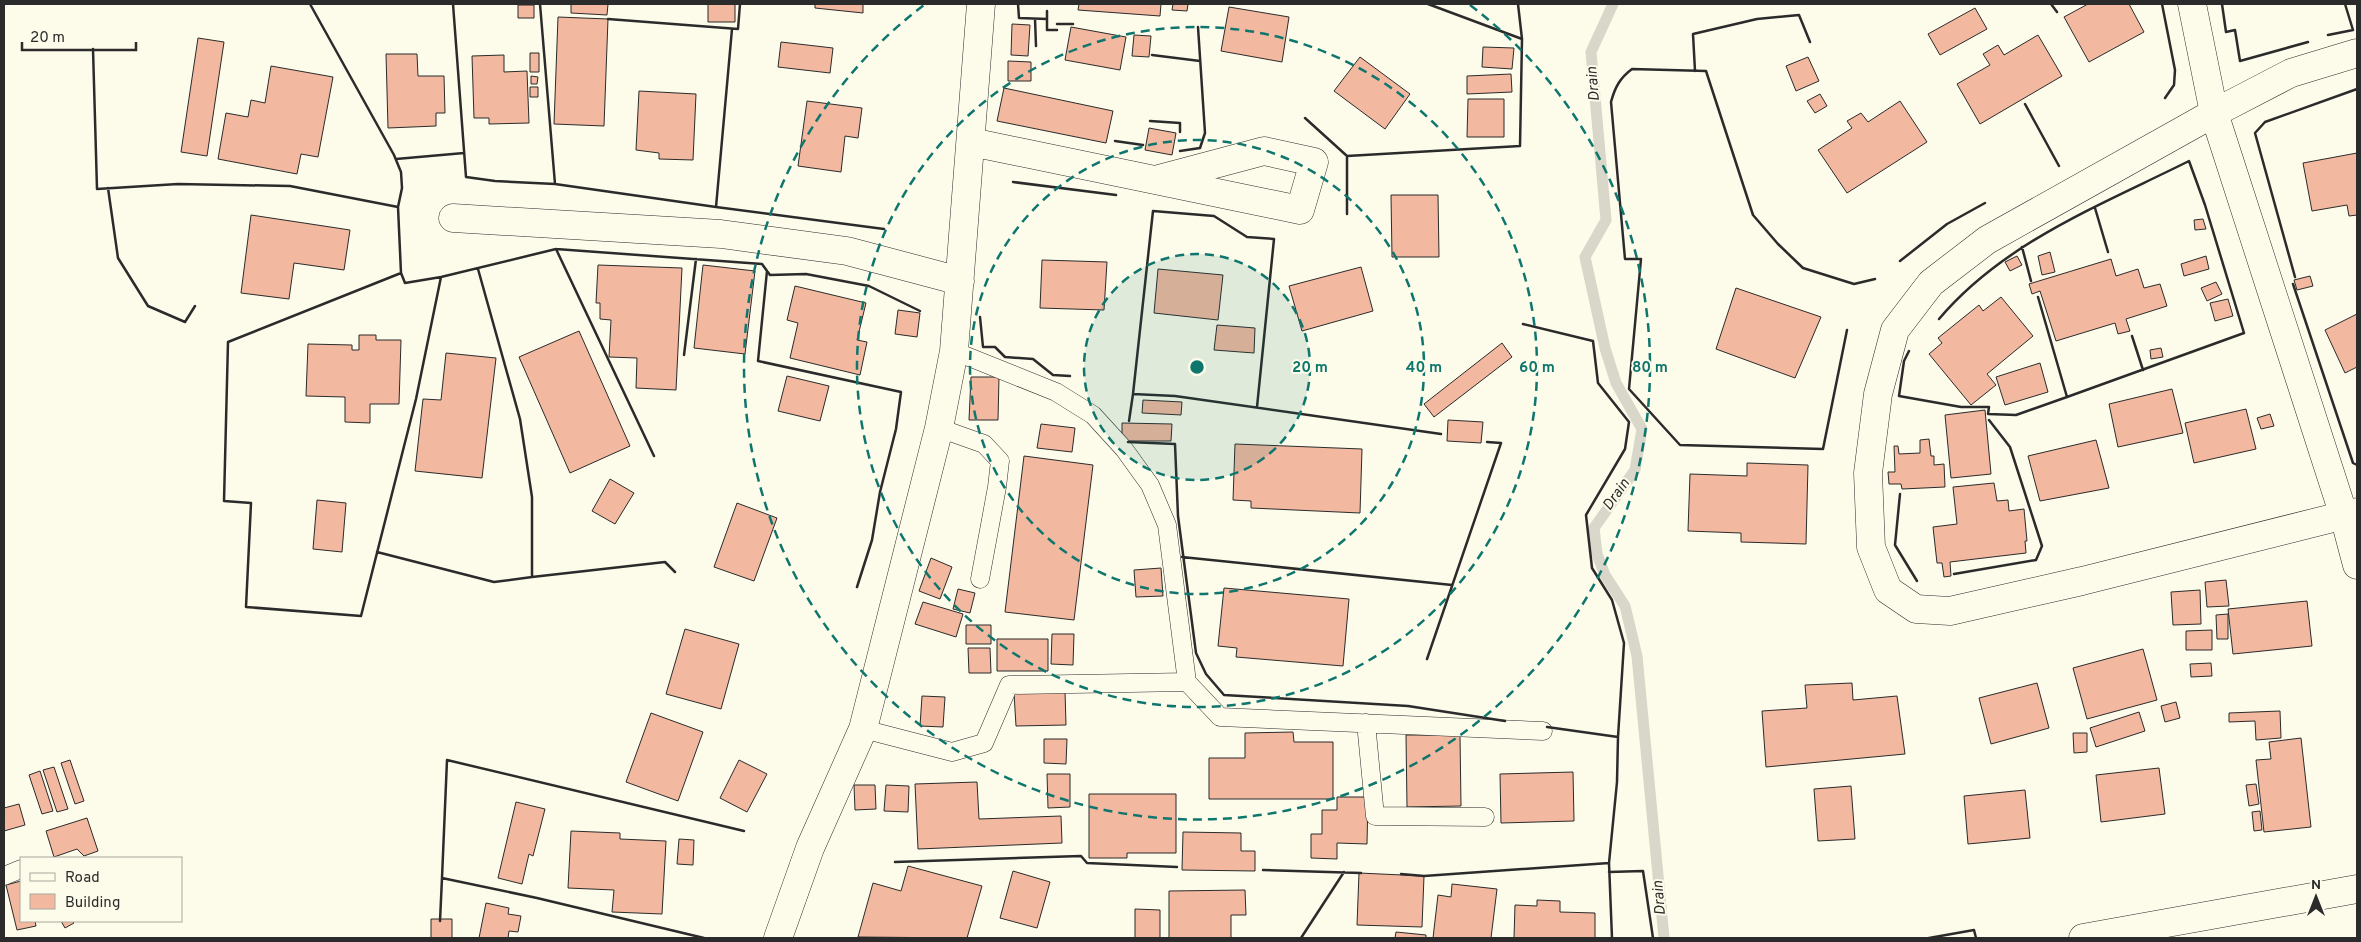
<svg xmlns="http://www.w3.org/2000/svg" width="2361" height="942" font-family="Overpass,sans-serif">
  <rect width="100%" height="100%" fill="#fdfbea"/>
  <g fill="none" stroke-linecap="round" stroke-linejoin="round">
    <path stroke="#d8d7c9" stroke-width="11" d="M1613,4L1591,52L1606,220L1585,257L1605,348L1616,383L1642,429L1635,470L1594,528L1597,554L1605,575L1625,606L1637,656L1664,938"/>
  </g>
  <path fill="#f2b8a0" stroke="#2b2b2b" d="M571,4H608L607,15L571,13Z
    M708,4H735V22H708Z
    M815,4H863V13L815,8Z
    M1079,4H1161L1160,16L1078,10Z
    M1173,4H1188L1187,11L1172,10Z
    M2088,4H2129L2144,32L2089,62L2064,17Z
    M518,5H534V18H518Z
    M1229,7L1289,17L1282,62L1221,51Z
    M1975,8L1987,29L1940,55L1928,34Z
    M558,17L608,19L604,126L554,124Z
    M1012,24L1030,25L1028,56L1011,55Z
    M1071,27L1126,37L1120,70L1065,60Z
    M1134,35L1151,36L1149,57L1132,56Z
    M2038,35L2062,76L1980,124L1957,84L1990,65L1983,54L1998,45L2004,55Z
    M198,38L224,42L207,156L181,152Z
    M781,42L833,48L830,73L778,67Z
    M1483,47L1514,48L1512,69L1482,67Z
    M530,53H539V72H530Z
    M386,54H417L418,76H444L445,113H436V126L388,128Z
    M504,55V72L527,71L529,123L489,124V118H474L472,56Z
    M1360,57L1410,94L1385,129L1334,91Z
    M1808,57L1819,81L1796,91L1786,66Z
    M1008,61L1031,62V81H1008Z
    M271,66L333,77L318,157L301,154L297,174L218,159L226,113L248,117L251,100L265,103Z
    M1511,74L1512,92L1467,94V76Z
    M531,76L538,77L537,84H531Z
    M530,87H538V97H530Z
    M1004,88L1113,111L1106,143L997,121Z
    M639,91L696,94L693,160L659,159V153L636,150Z
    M1820,94L1827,106L1815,113L1807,101Z
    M1468,99H1504V137H1467Z
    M807,101L862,108L858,138L845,136L841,172L798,166Z
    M1900,101L1927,142L1847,193L1818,150L1852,128L1847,121L1861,113L1868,122Z
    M1149,128L1176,133L1172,155L1145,150Z
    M2357,153V215L2349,216L2347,205L2312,211L2303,163Z
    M1391,195H1438L1439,257H1392Z
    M251,215L350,230L344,270L294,263L289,299L241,293Z
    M2203,219L2206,229L2195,230L2194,220Z
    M2050,252L2055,272L2042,275L2038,256Z
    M2017,256L2022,265L2010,271L2005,262Z
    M2206,256L2209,269L2184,276L2181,264Z
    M2111,259L2116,276L2138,269L2144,288L2160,284L2167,306L2126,319L2130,331L2118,334L2115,323L2056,341L2040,291L2032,294L2029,284Z
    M1042,260L1107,262L1104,310L1040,308Z
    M598,265L682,268L676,390L636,388L637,358L609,357L611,320L600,319V303H596Z
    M703,265L755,271L745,354L694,348Z
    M1361,267L1373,311L1302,331L1289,286Z
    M1158,269L1223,275L1218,320L1154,313Z
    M2310,276L2313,286L2297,290L2294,280Z
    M2216,282L2222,294L2207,301L2201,288Z
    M795,286L866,303L857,340L867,342L860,375L790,358L798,323L787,320Z
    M1736,288L1821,317L1795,378L1716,349Z
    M2001,297L2033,336L1987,374L1996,385L1971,405L1929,354L1942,343L1938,338L1979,305L1983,311Z
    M2228,299L2233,316L2215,321L2210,303Z
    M898,310L920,313L917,337L895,334Z
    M2357,314V367L2345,373L2325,330Z
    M1217,325L1255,328L1254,353L1214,350Z
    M579,331L630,446L570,473L519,357Z
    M359,335H376V340H401L399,404H370V423L345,422V397L306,396L308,344L352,345V350H359Z
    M1502,343L1512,357L1434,417L1424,404Z
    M2161,348L2163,357L2151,359L2150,350Z
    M446,353L496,358L482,478L415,471L423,399L441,400Z
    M2040,363L2048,392L2005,405L1996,377Z
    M787,376L829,386L820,421L778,411Z
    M971,377H999L998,420H969Z
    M2172,389L2183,433L2118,447L2109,404Z
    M1143,400L1182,402L1181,415L1142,413Z
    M2246,409L2256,449L2194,463L2185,423Z
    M1985,410L1991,474L1951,478L1945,415Z
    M2270,414L2274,426L2261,429L2257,418Z
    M1448,420L1483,422L1481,443L1447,441Z
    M1122,423L1172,424L1171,441H1122Z
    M1041,424L1075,428L1072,452L1037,448Z
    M1929,439L1931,456H1934V465L1944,464L1945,487L1902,489L1901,484H1889L1888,472H1895L1894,446H1898L1899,454L1920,453V440Z
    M2096,440L2109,488L2040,501L2028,456Z
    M1235,444L1362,449L1360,513L1251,508V501L1233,500Z
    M1024,456L1093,465L1074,620L1005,612Z
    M1747,463L1808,465L1806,544L1741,542V533L1688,531L1690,474L1747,476Z
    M610,479L634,493L615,524L592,511Z
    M1994,483L1997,501L2008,500L2009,511L2024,509L2027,541H2025L2026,553L1950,562L1951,576L1944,577L1942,563H1937L1933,527L1957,524L1953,487Z
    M317,500L346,503L342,552L313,549Z
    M737,503L777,518L754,581L714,567Z
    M931,558L952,567L940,599L919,591Z
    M1161,568L1163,596L1136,597L1134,570Z
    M2226,580L2229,606L2207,607L2205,582Z
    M1224,588L1349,599L1343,666L1236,657L1237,648L1218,646Z
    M958,589L975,593L970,613L953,609Z
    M2200,590L2201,624L2173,625L2171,592Z
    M2307,601L2312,646L2233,654L2228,609Z
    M923,602L963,614L956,637L915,624Z
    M2228,614V639H2217L2216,615Z
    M966,625H991V644H966Z
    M685,629L739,644L721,709L666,694Z
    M2212,630V650H2186V631Z
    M1052,634H1074L1073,665L1051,664Z
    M997,639H1048V671H997Z
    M968,648H990L991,673H969Z
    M2143,649L2157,700L2087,719L2073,668Z
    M2211,663L2212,676L2191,677L2190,664Z
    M1852,683L1853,700L1897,696L1905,754L1766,767L1762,711L1807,708L1805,685Z
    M2037,683L2049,728L1991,744L1979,698Z
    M1065,691L1066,725L1016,726L1014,693Z
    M922,696L945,697L943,727L920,726Z
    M2176,702L2180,718L2165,722L2161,706Z
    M2280,711L2281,738L2256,740L2255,721L2229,722V713Z
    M2139,712L2145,731L2096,747L2090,728Z
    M651,713L703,732L678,801L626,782Z
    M1293,732L1294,742H1333V799H1209V758H1245V733Z
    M2073,733H2087V752L2074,753Z
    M1406,735H1460L1461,806L1407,807Z
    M2301,738L2311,827L2264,832L2256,760L2271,759L2269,742Z
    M1044,739H1067L1066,764L1044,763Z
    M70,760L84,801L75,804L61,763Z
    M739,760L767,774L747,812L720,798Z
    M54,767L68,809L57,812L43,770Z
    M2159,768L2165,814L2101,822L2096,775Z
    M40,771L53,811L42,814L29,775Z
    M1573,772L1574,821L1501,823L1500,774Z
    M1047,774H1070V807L1048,808Z
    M977,782L979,819L1061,816L1062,843L918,849L915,784Z
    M2256,784L2259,804L2249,806L2246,785Z
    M854,785H875L876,809L855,810Z
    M886,785L909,786L908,812L884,811Z
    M1851,786L1855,839L1818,841L1814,789Z
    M2025,790L2030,838L1968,844L1964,796Z
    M1089,794H1176V853H1127V858H1089Z
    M1337,797H1368L1367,844L1337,843V859L1311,858V834H1322V810H1337Z
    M516,802L545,809L533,856L529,854L522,884L498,878Z
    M19,804L25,825L4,831V808Z
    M2260,811L2262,830L2254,831L2252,812Z
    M87,818L98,851L84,856L77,849L54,857L46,831Z
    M571,831L620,833V839L666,841L662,914L612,912L614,890L568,888Z
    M1183,832L1241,833V851H1255V871L1182,870Z
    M679,839L694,840L693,865L677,864Z
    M908,866L982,886L967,938L858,937L873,883L901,891Z
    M1013,871L1050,882L1037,928L1000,918Z
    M1359,873L1424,876L1422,927L1357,925Z
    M21,881V921H35L36,926L17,930L6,885Z
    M1452,884L1497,889L1491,938H1433L1438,895L1451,897Z
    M1245,890L1246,915H1231V938H1169V891Z
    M1537,900L1560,901V912L1595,913V938H1514L1515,905L1537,906Z
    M486,903L509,908L508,914L521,916L518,932L509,931L508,938H479Z
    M1135,909L1160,910V938H1135Z
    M431,919H452V938H431Z
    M61,921H72L74,923L65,928Z
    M1396,932L1426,935V938H1395Z"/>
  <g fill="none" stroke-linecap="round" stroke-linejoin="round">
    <g stroke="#2b2b2b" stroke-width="19">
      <path id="service" d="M939,428L984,444L1000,461L997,487L980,579
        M1187,682L1220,717L1543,731
        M1366,723L1375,816L1485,817
        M863,729L952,752L984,743L1009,685L1187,682L1167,525L1150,485L1124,449L1093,415L1056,392L954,351
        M4,876L21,869"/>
    </g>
    <g stroke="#2b2b2b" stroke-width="29">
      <path id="minor" d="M2192,4L2214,113L2344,516L2357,565
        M2357,53L2291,73L2214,113L1987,240L1931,283L1895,330L1878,394L1868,473L1871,547L1888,590L1916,609L1950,611L2082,581L2357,512
        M971,142L1300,210L1314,162L1264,151L1155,180
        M453,218L721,234L847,251L960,281
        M778,938L810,848L863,729L939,428L954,351L981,4
        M2083,938L2357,889"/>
    </g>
    <use href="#service" stroke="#fdfbea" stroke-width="18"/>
    <use href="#minor" stroke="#fdfbea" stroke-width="28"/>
    <path stroke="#2b2b2b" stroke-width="2.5" d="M310,4L394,155L401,172L402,188L398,207L401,273L405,283L441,277L556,249L762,264L770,275L806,274L869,286L920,311
      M453,4L466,177L495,181L555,184L540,4
      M1018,4L1019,18L1047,19
      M1428,4L1522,39L1518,4
      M2051,4L2057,12
      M2162,4L2175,70L2174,85L2165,98
      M2222,4L2226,32L2235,30L2240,61L2308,42
      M1047,11V30H1057
      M608,19L738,29L740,4
      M1035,19L1036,46
      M1057,24H1073
      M2328,35L2353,30L2345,4
      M93,49L97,189L178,184L290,186L398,207
      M1152,55L1200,61
      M1695,71L1693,34L1757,19L1799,15L1810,42
      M2025,104L2059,166
      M1305,118L1347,156L1520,146L1522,39
      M1150,121L1180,123V132
      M1115,141L1143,145
      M1180,151L1200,148L1205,133L1198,27
      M1347,156V214
      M396,159L464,153
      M1013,182L1116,195
      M555,184L716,207L732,29
      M108,188L118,258L148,306L185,322L195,306
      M716,207L884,229
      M2095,208L2108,252
      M2022,247L2031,281
      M556,249L654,456
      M1900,261L1947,224L1985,203
      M767,271L758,361L901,392L896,429L880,492L872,540L857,587
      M401,273L228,342L224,501L251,503L246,607L361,616L416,399L441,277
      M2295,277L2255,133L2265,122L2357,89
      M2293,284L2353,463L2357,465
      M980,317L983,347H995L1005,357L1033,359L1053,375L1070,376
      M1939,319C2004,242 2101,205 2189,161L2205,205L2244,333L2067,397
      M1523,324L1593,341L1598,383L1629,422L1625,449L1586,515L1592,568L1612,600L1624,643L1618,737
      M1847,330L1823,449L1680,445L1629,389L1641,259H1625L1611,102C1615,87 1620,78 1632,69L1706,71L1753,215L1778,244L1803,268L1854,284L1875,279
      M2132,336L2143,370
      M1909,351L1904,361L1899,396L1961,407H1989L1988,414L2016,415L2067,397L2038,297
      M684,355L696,259
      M1257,407L1274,239L1247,237L1214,216L1153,211L1133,394L1175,396L1441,434
      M1129,421L1133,394
      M1128,442L1175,444L1178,516L1196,653L1206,674L1224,695L1408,706L1505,721
      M1900,494L1895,545L1917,581
      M377,552L494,582L532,577V497L520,419L478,269
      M1182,557L1452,585
      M1954,574L2036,560L2042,546L2010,447L1989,420
      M532,577L665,562L675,572
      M1427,659L1501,443L1487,442
      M1547,727L1618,737L1617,782L1609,863
      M895,862L1081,856L1087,863L1177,867
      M1263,870L1361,873
      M1609,872L1643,871L1653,938
      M1401,874L1424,876L1609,863L1612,938
      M440,921L442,878
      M704,938L537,898L442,878L447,760L744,831
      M1301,938L1344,872
      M1929,938L1974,930L1976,938"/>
  </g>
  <circle cx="1197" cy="367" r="113" fill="#0f766e" fill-opacity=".12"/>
  <g fill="none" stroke="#0f766e" stroke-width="2.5" stroke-dasharray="9 6">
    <circle cx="1197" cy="367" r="113"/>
    <circle cx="1197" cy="367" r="227"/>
    <circle cx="1197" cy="367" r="340"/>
    <path d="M1470 5A453 453 0 1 1 924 5"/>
  </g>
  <g text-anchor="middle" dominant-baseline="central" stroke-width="4" stroke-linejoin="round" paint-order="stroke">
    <g font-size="15" font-style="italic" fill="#2b2b2b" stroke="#fdfbea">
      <text transform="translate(1594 84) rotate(-95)">Drain</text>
      <text transform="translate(1617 495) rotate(-55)">Drain</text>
      <text transform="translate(1660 898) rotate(-95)">Drain</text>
    </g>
  </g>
  <circle cx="1197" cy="367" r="8" fill="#0f766e" stroke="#fdfbea" stroke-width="2.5"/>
  <g font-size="15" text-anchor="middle" font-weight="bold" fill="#0f766e" stroke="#fdfbea" stroke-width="4" stroke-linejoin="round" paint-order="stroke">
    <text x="1310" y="372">20 m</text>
    <text x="1424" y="372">40 m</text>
    <text x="1537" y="372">60 m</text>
    <text x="1650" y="372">80 m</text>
  </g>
  <rect width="2361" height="942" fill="none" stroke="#2b2b2b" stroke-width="10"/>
  <rect x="20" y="857" width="162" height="65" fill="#fdfbea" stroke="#a9a89e"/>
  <rect x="30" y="873" width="25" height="8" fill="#fdfbea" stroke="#a9a89e"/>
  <text x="65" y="882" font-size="15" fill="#2b2b2b">Road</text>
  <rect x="30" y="894" width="25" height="15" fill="#f2b8a0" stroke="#a9a89e"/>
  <text x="65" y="907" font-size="15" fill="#2b2b2b">Building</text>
  <g transform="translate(2316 897)" stroke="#fdfbea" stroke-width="4" paint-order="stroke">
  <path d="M0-4L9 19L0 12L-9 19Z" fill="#2b2b2b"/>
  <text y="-8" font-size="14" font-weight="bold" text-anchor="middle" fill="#2b2b2b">N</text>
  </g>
  <path d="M22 42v8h114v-8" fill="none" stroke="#2b2b2b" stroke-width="2.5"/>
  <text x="30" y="42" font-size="15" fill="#2b2b2b" stroke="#fdfbea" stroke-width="4" paint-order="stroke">20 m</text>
</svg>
